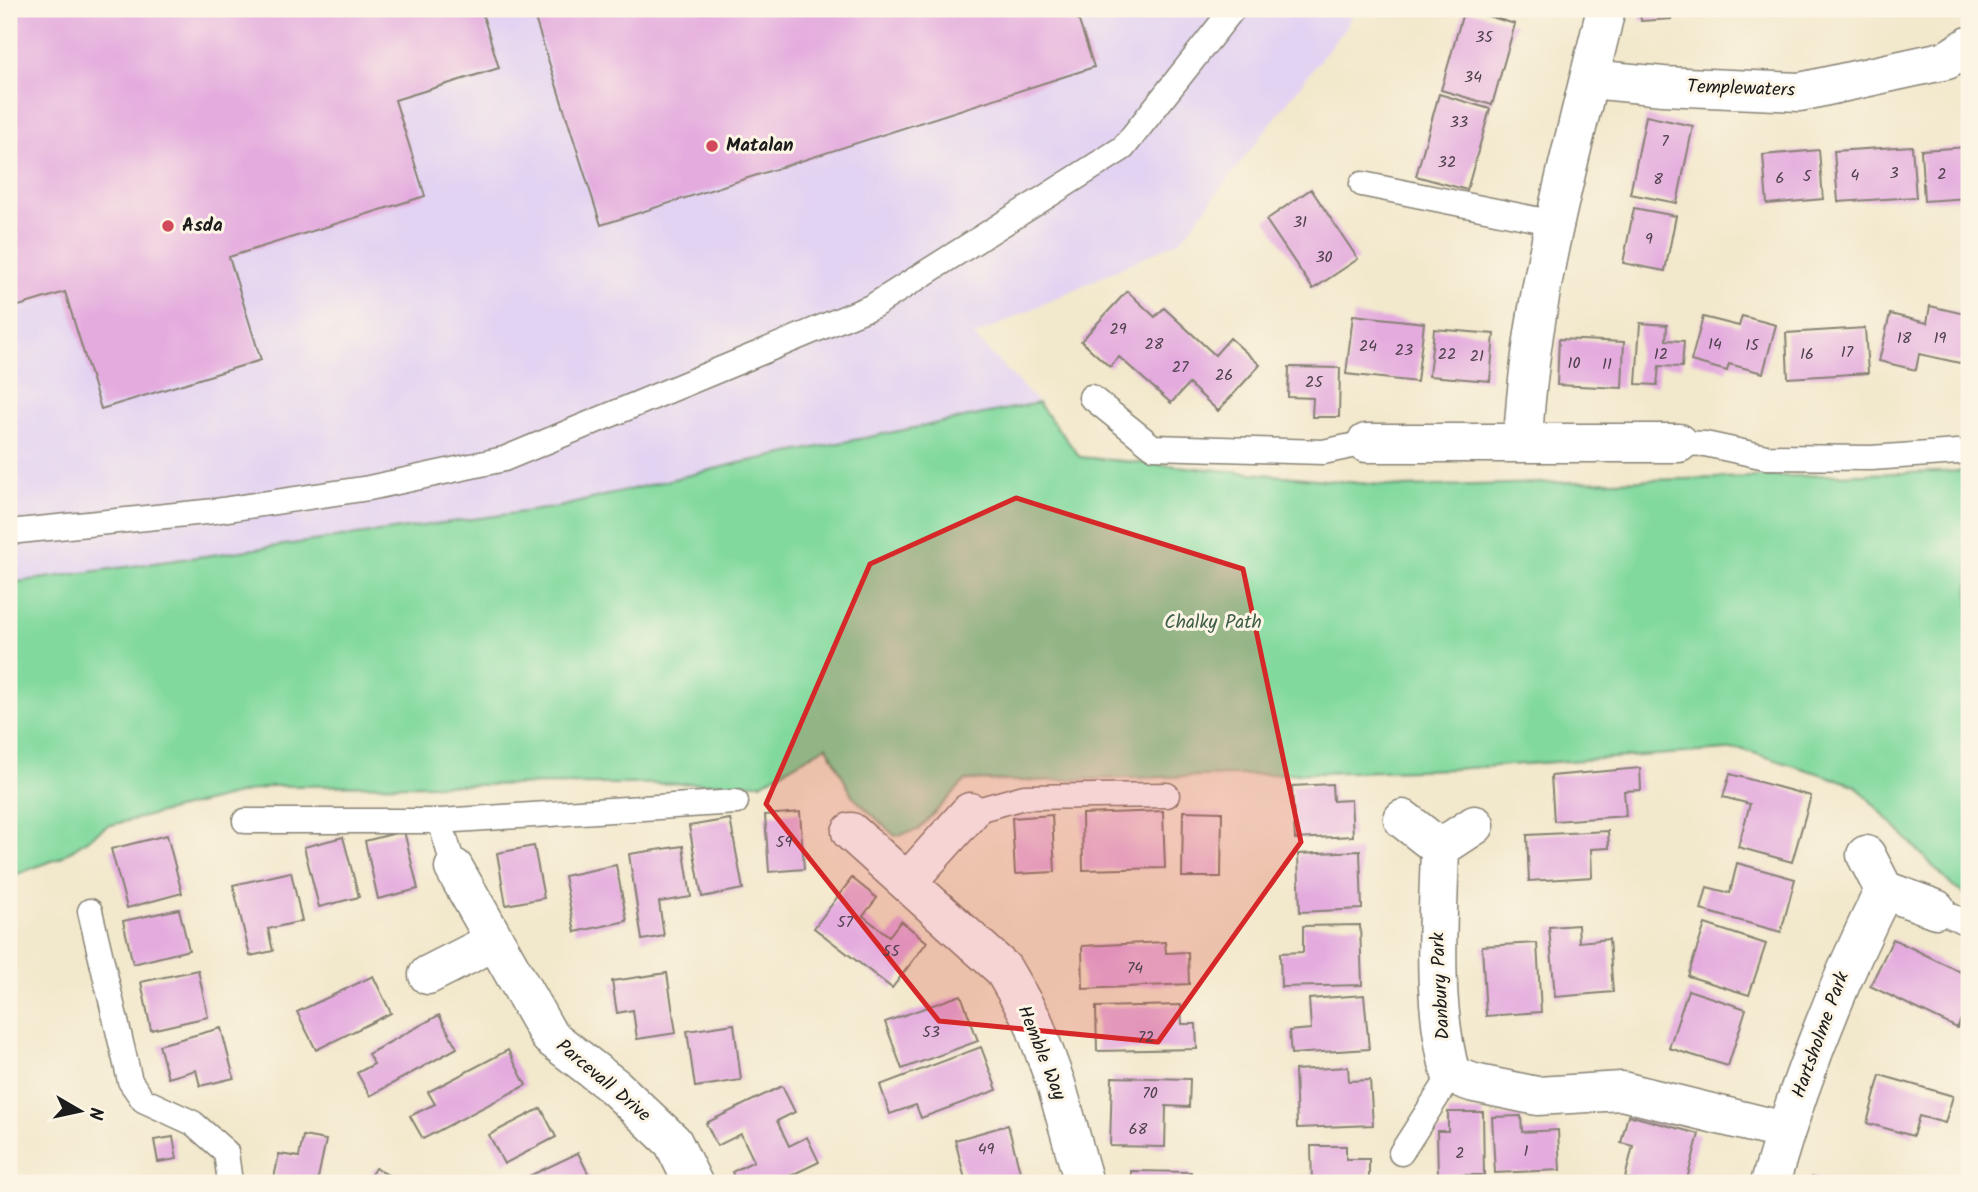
<svg xmlns="http://www.w3.org/2000/svg" width="1978" height="1192" font-family="Kalam,sans-serif">
  <rect width="100%" height="100%" fill="#fcf5e5"/>
  <filter id="ink" filterUnits="userSpaceOnUse"><feTurbulence type="fractalNoise" baseFrequency=".0143" numOctaves="2"/><feDisplacementMap in="SourceGraphic" scale="14" xChannelSelector="R" yChannelSelector="G"/><feConvolveMatrix kernelMatrix="1 2 1 2 8 2 1 2 1" color-interpolation-filters="sRGB"/></filter>
  <filter id="wash" filterUnits="userSpaceOnUse"><feTurbulence type="fractalNoise" baseFrequency=".00686" numOctaves="4" result="noise"/><feDisplacementMap in="SourceGraphic" scale="28" xChannelSelector="R" yChannelSelector="G"/><feGaussianBlur stdDeviation="1.57" result="paint"/><feColorMatrix in="noise" values="0 0 0 0 0 0 0 0 0 0 0 0 0 0 0 0 0 1.4 0 .05"/><feComposite in="paint" operator="in"/></filter>
  <g filter="url(#wash)">
    <rect width="100%" height="100%" fill="#f2e8cc"/>
    <path fill="#e3d3f2" d="M9,9H1351L1349,22L1181,240L974,336L1038,403L739,463L559,507L9,583Z"/>
    <path fill="#81d99e" stroke="#4e7a5d" stroke-width="2" d="M1038,403L1080,457L1402,487L1969,471V896L1953,887L1855,785L1741,749L1453,769L1024,781L966,780L918,830L895,836L853,797L827,746L762,783L271,786L107,826L60,858L9,877V583L559,507L739,463Z"/>
    <g id="blocks">
      <path fill="#e4acde" d="M9,9H481L499,68L395,100L425,196L229,257L261,360L101,409L65,292L9,309Z
        M532,9H1075L1094,67L601,225Z
        M1464,9L1515,24L1492,105L1441,90Z
        M1640,9H1671V19L1641,21Z
        M1702,9H1738L1739,11L1702,14Z
        M1439,94L1490,109L1467,190L1416,176Z
        M1646,116L1693,126L1677,203L1630,194Z
        M1912,146L1916,197L1838,202L1834,151Z
        M1969,147V198L1924,201L1921,150Z
        M1819,150L1823,199L1767,204L1763,155Z
        M1311,189L1358,259L1313,289L1266,220Z
        M1634,208L1676,216L1665,271L1623,263Z
        M1127,291L1155,317L1164,308L1215,355L1230,338L1260,365L1218,411L1189,384L1171,403L1119,357L1110,367L1081,341Z
        M1930,306L1969,315V365L1919,354L1916,370L1879,361L1890,314L1927,323Z
        M1353,315L1424,323L1417,382L1346,374Z
        M1742,316L1776,325L1763,373L1729,364L1727,371L1691,361L1703,317L1739,326Z
        M1640,323L1667,325L1666,340L1684,341L1682,367L1659,366L1657,385L1636,384Z
        M1865,328L1868,373L1788,378L1786,333Z
        M1434,329L1494,334L1490,381L1429,376Z
        M1559,339L1624,342L1622,388L1557,385Z
        M1289,367L1340,368L1339,417H1312L1313,398L1288,397Z
        M1640,768L1641,790L1624,791L1626,816L1554,821L1551,776Z
        M1730,774L1811,796L1792,862L1738,847L1750,804L1723,797Z
        M1332,784L1333,801L1351,800L1353,836L1295,839L1292,786Z
        M1163,811L1165,868L1083,870L1082,814Z
        M1183,811L1222,812L1221,877H1182Z
        M800,812L804,869L769,872L765,815Z
        M1052,815L1055,872L1015,874L1012,818Z
        M730,819L743,889L702,897L689,826Z
        M404,831L418,889L378,899L365,841Z
        M1608,831L1609,848L1591,849L1592,877L1529,881L1527,835Z
        M167,835L182,893L127,908L111,849Z
        M343,837L359,897L319,907L304,847Z
        M534,846L544,898L506,905L497,853Z
        M683,846L691,897L659,902L664,936L642,940L629,854Z
        M1360,851L1362,909L1300,912L1298,854Z
        M1737,863L1795,879L1781,932L1701,910L1707,887L1730,893Z
        M616,865L627,921L575,932L564,876Z
        M291,872L302,921L268,929L273,951L250,956L233,885Z
        M852,878L877,898L863,916L889,936L901,921L927,942L892,988L814,928Z
        M179,909L189,950L133,964L123,921Z
        M1705,924L1766,944L1749,995L1688,976Z
        M1360,925L1362,985L1281,987L1280,953L1303,952V926Z
        M1578,925L1579,942L1609,939L1613,992L1555,997L1549,927Z
        M1893,939L1969,976V1003L1957,1028L1870,986Z
        M1165,942L1166,953L1188,952L1189,984L1083,989L1082,946Z
        M1537,943L1541,1012L1486,1016L1482,946Z
        M198,970L208,1017L151,1030L141,982Z
        M667,973L676,1033L637,1039L633,1010L617,1013L612,981Z
        M373,976L391,1013L316,1050L297,1012Z
        M1688,990L1746,1009L1728,1066L1669,1048Z
        M961,995L978,1041L902,1069L885,1022Z
        M1364,995L1369,1049L1291,1054L1289,1031L1311,1029L1309,999Z
        M1181,1005L1182,1024H1196L1197,1049L1097,1051L1096,1007Z
        M439,1015L457,1048L370,1096L357,1073L374,1064L368,1054Z
        M734,1024L741,1080L695,1087L687,1031Z
        M221,1028L234,1078L200,1086L196,1070L168,1078L159,1045Z
        M981,1047L997,1090L921,1118L916,1105L890,1114L880,1085Z
        M508,1050L526,1085L423,1139L410,1116L435,1104L428,1092Z
        M1348,1067L1349,1081L1370,1080L1373,1125L1297,1128L1295,1070Z
        M1880,1075L1953,1096L1945,1123L1919,1116L1913,1136L1867,1123Z
        M1112,1077L1190,1079L1189,1107L1166,1106L1165,1147L1110,1146Z
        M782,1086L795,1112L777,1121L782,1131L789,1146L807,1137L819,1162L775,1183H737L732,1172L754,1161L741,1134L717,1146L706,1123Z
        M541,1108L556,1137L504,1164L489,1135Z
        M1448,1112H1483L1484,1175H1438L1437,1131H1448Z
        M1628,1115L1699,1134L1686,1183H1645L1625,1178L1633,1146L1621,1143Z
        M1521,1116L1522,1132L1558,1130L1560,1170L1495,1173L1492,1117Z
        M1008,1125L1023,1183H966L955,1140Z
        M303,1136L326,1140L317,1183H273L279,1154L299,1157Z
        M173,1137L177,1159L158,1162L154,1140Z
        M1311,1146H1346V1159H1369V1183H1312Z
        M578,1153L593,1183H528L525,1178Z
        M375,1168L403,1183H366Z
        M1131,1171L1191,1172V1183H1131Z
        M343,1177L355,1183H340Z
        M1812,1177L1834,1182V1183H1810Z"/>
    </g>
  </g>
  <g filter="url(#ink)">
    <use href="#blocks" fill-opacity="0" stroke="#878274" stroke-width="2"/>
    <g fill="none" stroke-linecap="round" stroke-linejoin="round">
      <g stroke="#878274" stroke-width="27">
        <path id="lane" d="M1362,184L1555,223
          M1091,397L1153,447L1323,452L1366,443
          M1679,443L1705,444L1766,457L1871,458L1958,452
          M9,532L215,511L369,488L504,459L873,306L1123,148L1233,9
          M970,812L1024,797L1167,795
          M245,821H440L736,802
          M440,821L454,868
          M1936,909L1969,924
          M90,911L130,1081L143,1100L193,1123L226,1152L230,1183
          M1401,1153L1451,1075"/>
      </g>
      <g stroke="#878274" stroke-width="41">
        <path id="street" d="M1590,79L1663,86L1800,92L1947,60L1969,46
          M1523,442C1530,295 1572,152 1606,9
          M1366,443H1679
          M1403,819L1440,848L1475,825
          M851,832L1003,969L1033,1021L1056,1084L1084,1183
          M1440,848C1438,924 1431,1002 1451,1075L1474,1083L1537,1096L1622,1091L1785,1131
          M1866,855L1884,890L1936,909
          M454,868L549,1036L615,1087L673,1142L693,1183
          M907,882L970,812
          M428,975L495,941
          M1770,1183C1799,1082 1837,985 1884,890"/>
      </g>
      <use href="#lane" stroke="#fff" stroke-width="24"/>
      <use href="#street" stroke="#fff" stroke-width="38"/>
    </g>
  </g>
  <path fill="#d62828" fill-opacity="0.2" stroke="#d62828" stroke-width="5" stroke-linejoin="round" d="M1016,498L1243,569L1301,842L1158,1042L939,1021L766,804L870,564Z"/>
  <g fill="#d1495b" stroke="#fcf5e5" stroke-width="2.5">
    <circle cx="712" cy="146" r="7"/>
    <circle cx="168" cy="226" r="7"/>
  </g>
  <g text-anchor="middle" dominant-baseline="central" stroke-width="6" stroke-linejoin="round" paint-order="stroke">
    <g font-size="16" fill="#4e404c">
      <text x="1484" y="37">35</text>
      <text x="1473" y="77">34</text>
      <text x="1459" y="122">33</text>
      <text x="1665" y="141">7</text>
      <text x="1447" y="162">32</text>
      <text x="1894" y="173">3</text>
      <text x="1942" y="174">2</text>
      <text x="1855" y="175">4</text>
      <text x="1807" y="176">5</text>
      <text x="1780" y="178">6</text>
      <text x="1658" y="179">8</text>
      <text x="1300" y="222">31</text>
      <text x="1649" y="239">9</text>
      <text x="1324" y="257">30</text>
      <text x="1118" y="329">29</text>
      <text x="1904" y="338">18</text>
      <text x="1940" y="338">19</text>
      <text x="1154" y="344">28</text>
      <text x="1715" y="344">14</text>
      <text x="1752" y="345">15</text>
      <text x="1368" y="346">24</text>
      <text x="1404" y="350">23</text>
      <text x="1847" y="352">17</text>
      <text x="1447" y="354">22</text>
      <text x="1661" y="354">12</text>
      <text x="1807" y="354">16</text>
      <text x="1477" y="356">21</text>
      <text x="1574" y="363">10</text>
      <text x="1607" y="364">11</text>
      <text x="1180" y="367">27</text>
      <text x="1224" y="375">26</text>
      <text x="1314" y="382">25</text>
      <text x="784" y="842">59</text>
      <text x="845" y="922">57</text>
      <text x="891" y="951">55</text>
      <text x="1135" y="968">74</text>
      <text x="931" y="1032">53</text>
      <text x="1146" y="1037">72</text>
      <text x="1150" y="1093">70</text>
      <text x="1138" y="1129">68</text>
      <text x="986" y="1149">49</text>
      <text x="1526" y="1151">1</text>
      <text x="1460" y="1153">2</text>
    </g>
    <g font-size="19" fill="#1c1c1c" stroke="#fcf5e5">
      <text transform="translate(1741 89) rotate(2)">Templewaters</text>
      <text transform="translate(1441 986) rotate(-93)">Danbury Park</text>
      <text transform="translate(1821 1035) rotate(-70)">Hartsholme Park</text>
      <text transform="translate(1041 1053) rotate(68)">Hemble Way</text>
      <text transform="translate(603 1081) rotate(40)">Parcevall Drive</text>
    </g>
    <g font-size="19" font-weight="bold" fill="#1c1c1c" stroke="#fcf5e5" text-anchor="start">
      <text x="726" y="146">Matalan</text>
      <text x="182" y="226">Asda</text>
    </g>
    <g font-size="19" fill="#3f5e4a" stroke="#fcf5e5">
      <text x="1213" y="623">Chalky Path</text>
    </g>
  </g>
  <rect width="1978" height="1192" fill="none" stroke="#fcf5e5" stroke-width="35"/>
  <g transform="translate(80 1111) rotate(99)" stroke="#fcf5e5" stroke-width="5" paint-order="stroke">
  <path d="M0-5L12 26L0 18L-12 26Z" fill="#1c1c1c"/>
  <text y="-10" font-size="19" font-weight="bold" text-anchor="middle" fill="#1c1c1c">N</text>
  </g>
</svg>
